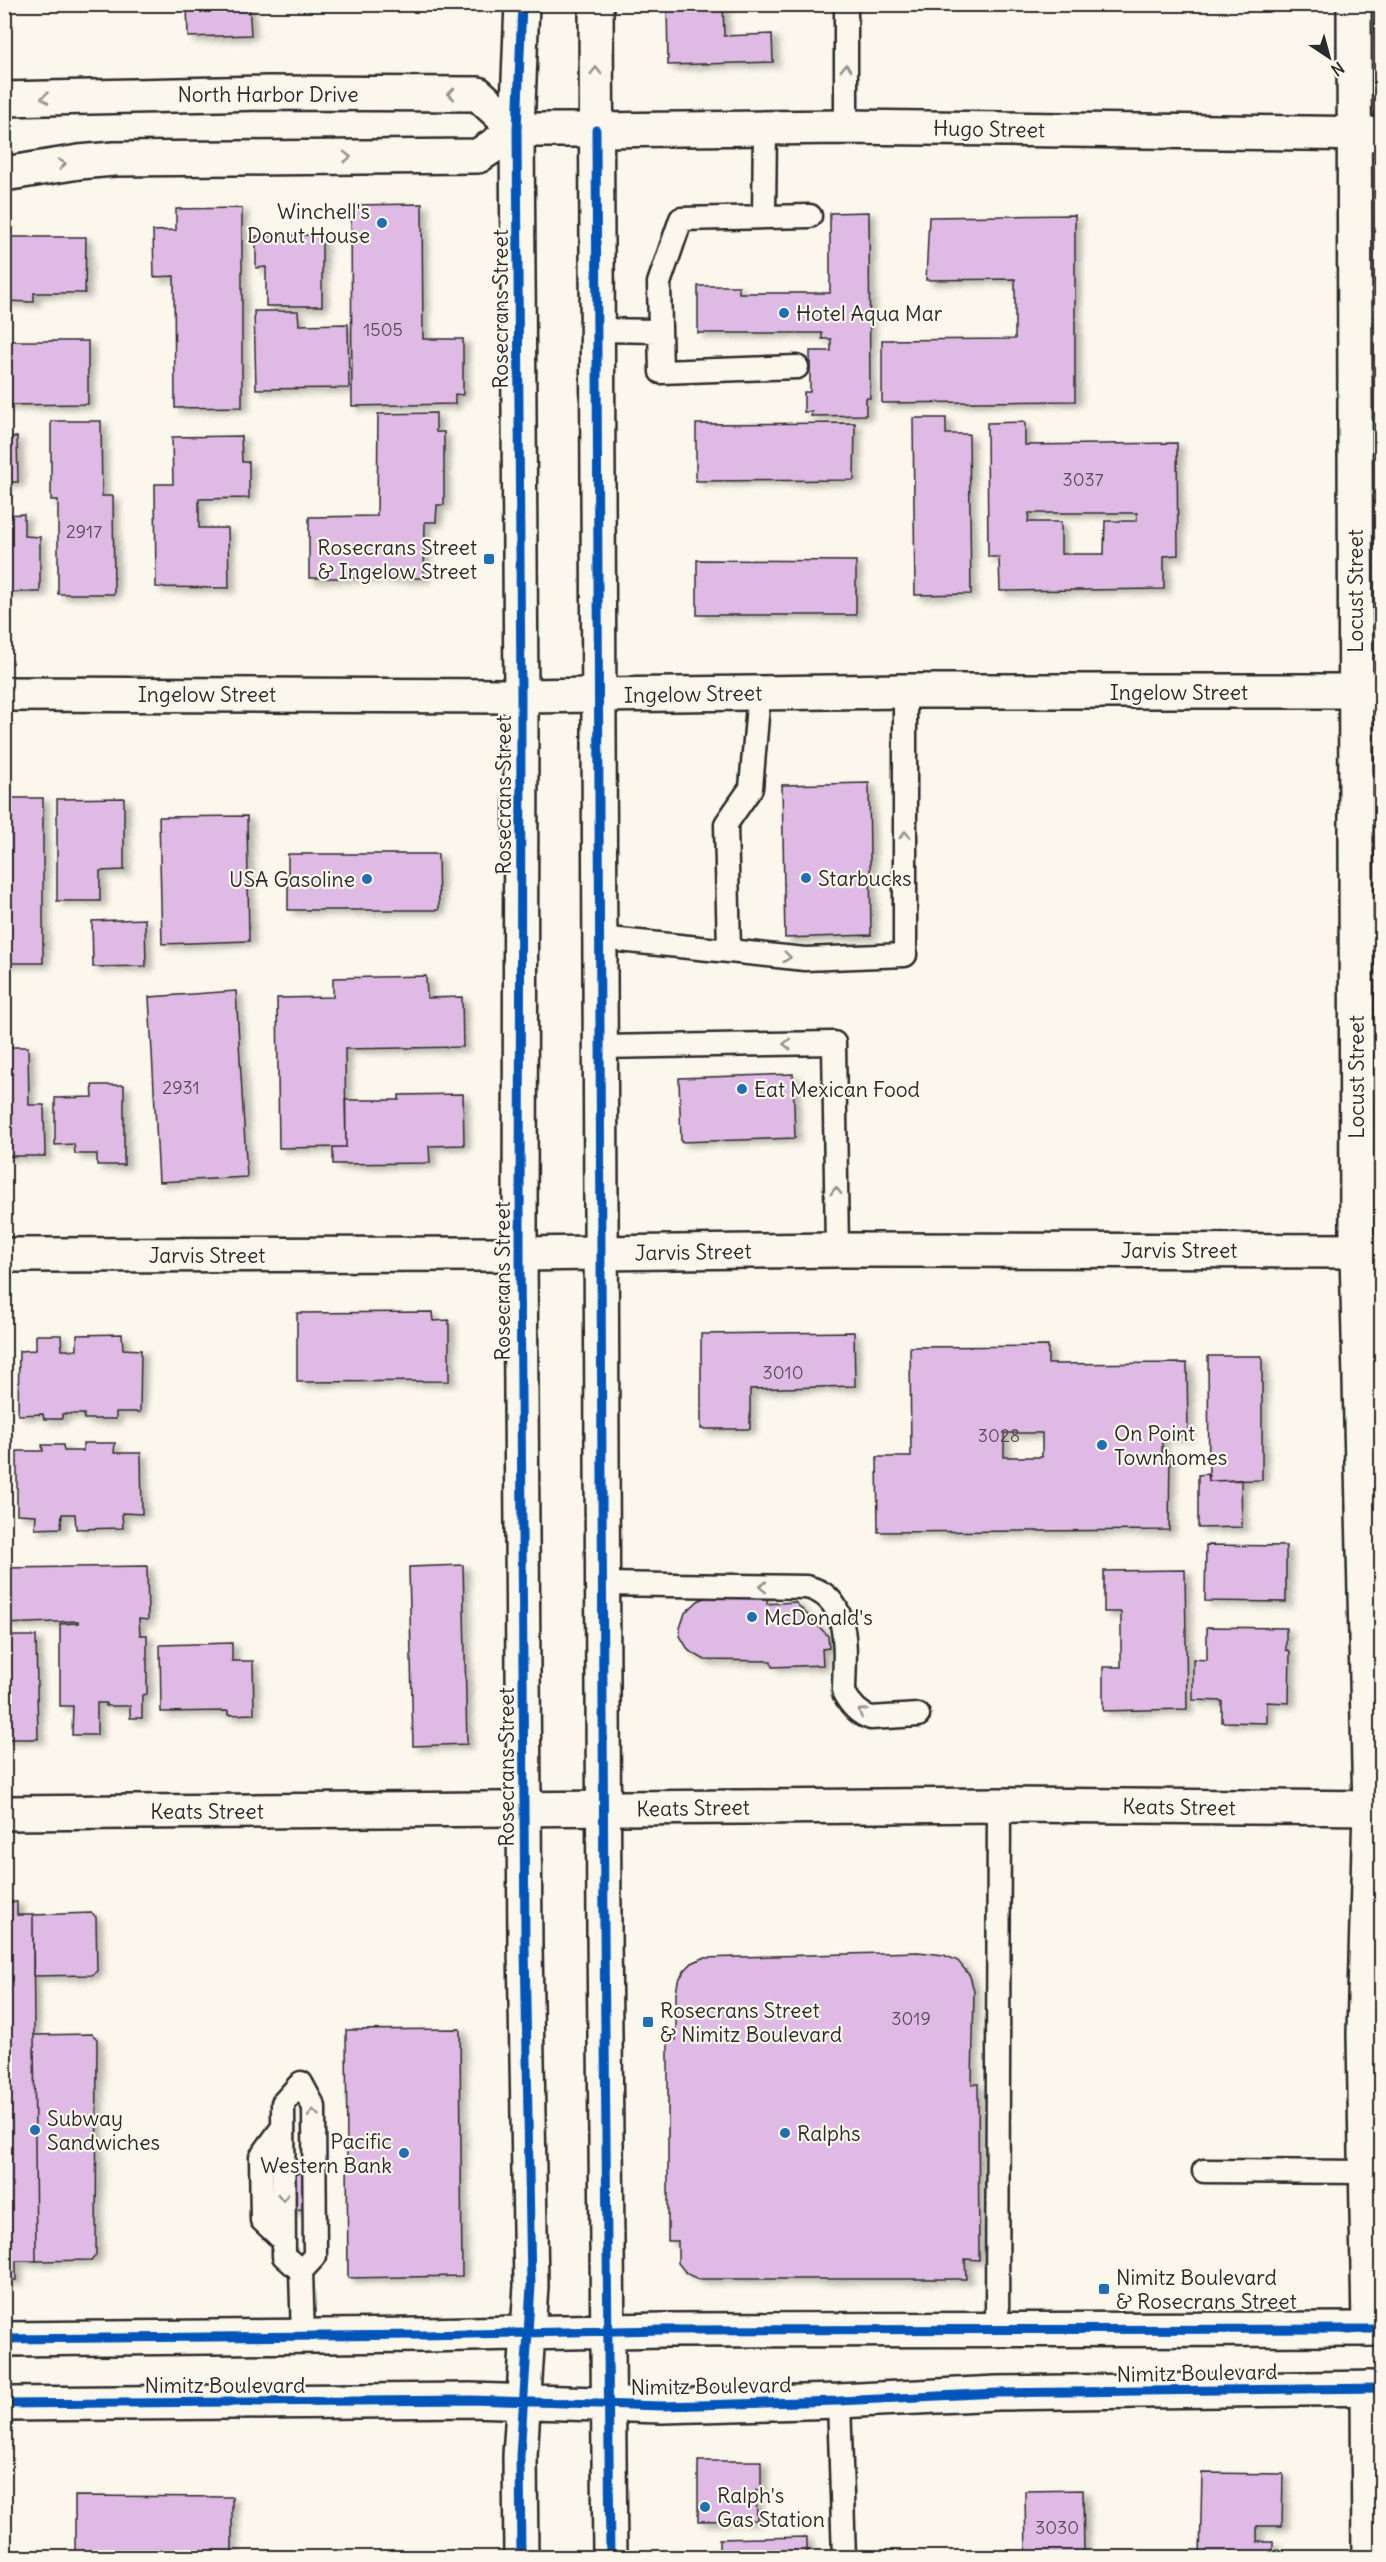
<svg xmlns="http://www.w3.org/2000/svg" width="1386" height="2562" font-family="Delius,sans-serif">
  <defs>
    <filter id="shadow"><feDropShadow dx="6" dy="4" stdDeviation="3" flood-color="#0004"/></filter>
  </defs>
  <rect width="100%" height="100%" fill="#fbf7ec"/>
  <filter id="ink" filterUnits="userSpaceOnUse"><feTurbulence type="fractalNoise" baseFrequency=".0167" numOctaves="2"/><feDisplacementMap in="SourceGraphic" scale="12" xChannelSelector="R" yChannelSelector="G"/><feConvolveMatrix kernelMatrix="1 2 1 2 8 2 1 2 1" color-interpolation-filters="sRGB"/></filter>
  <g filter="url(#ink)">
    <path fill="#dfbae4" stroke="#2b2b2b" stroke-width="1.5" fill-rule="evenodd" filter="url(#shadow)" d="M187,4H249L251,35L188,37Z
      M667,4H723L724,36L772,34L773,62L668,65Z
      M422,204L423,339H463V395L455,394V404L352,406L351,205Z
      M242,208V407L175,408L174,276L154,277L153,231L176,230V209Z
      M869,212L870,398H866V415L811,416L812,412H804V392H810V351H831V339H822V333H698V286H739V293H830V213Z
      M1075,215V401L882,403V340L1015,339V279L926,280L929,217Z
      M322,235V306H266V267L256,268V236Z
      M4,237H86L85,293H34V302L4,301Z
      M254,311H298L299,325L348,324L349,388L256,389Z
      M4,341H88V404L4,405Z
      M436,413V432H444V505H437L436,522H425L424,578H309V517L377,516L378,414Z
      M913,418H946V434H969L971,594L915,595Z
      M51,421H101L102,496H113L114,594H58V500H51Z
      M1025,422V445L1177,443L1178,555L1164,556V589L1000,591L999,557H988L987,423ZM1029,513H1137V521H1105L1104,554H1061V522H1028Z
      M855,423L854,480L696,481V424Z
      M241,436L242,462H249V498L199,499V528H228L229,588L156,587L155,484H173L172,437Z
      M4,437H17L18,482H4Z
      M24,514V536L40,537V592H4V515Z
      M697,560L856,561V615H697Z
      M869,783L871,935L785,938L782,785Z
      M4,798H43V963H4Z
      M124,798V870L100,871V901H57V799Z
      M247,816L249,941L162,944L159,817Z
      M288,854H438L439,910H288Z
      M145,919L146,966L93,967L92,921Z
      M426,976L427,998L462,997L463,1047L345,1049L346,1147L279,1148L277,998L333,997V978Z
      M236,991L247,1177L159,1182L149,997Z
      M4,1047H28L29,1105H44L45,1156H4Z
      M793,1074L795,1138L681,1142L679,1078Z
      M92,1085H124V1165H97V1154H75L74,1144L55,1145V1098L93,1097Z
      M463,1094L464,1145L429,1146L430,1163L333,1164V1147H346L345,1100H399V1095Z
      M432,1312L433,1321L449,1320V1381L297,1382V1313Z
      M854,1332L855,1386L750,1389V1429H701V1334Z
      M122,1334L123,1349L141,1350L140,1412H116V1419H84V1414H62V1419H44L43,1414L18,1415L19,1351L36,1350V1335H61L62,1350H77V1335Z
      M1048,1346V1364L1187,1363L1188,1436L1162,1437V1453H1170L1169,1530L878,1532L877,1457H911L910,1347ZM1004,1433H1042V1457H1004Z
      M1208,1356H1262V1480L1209,1481Z
      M83,1443H115L114,1453H141L142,1514L122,1513L123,1528L76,1529L75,1514H62L61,1528L35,1529L36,1515L17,1514V1451H43L42,1445H63L64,1451H83Z
      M1208,1474L1209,1481L1241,1480L1242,1527L1198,1528V1475Z
      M1206,1545L1286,1546V1602L1205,1601Z
      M463,1565L467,1744L413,1746L409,1567Z
      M147,1566L148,1620L139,1619L140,1635H147V1694L142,1695V1718H130V1706H106V1703H97V1735H72L73,1706H60V1624L78,1623V1621L4,1624V1568Z
      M1185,1570L1187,1709L1103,1711V1667H1121V1612H1104V1571Z
      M767,1595V1604L795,1602L828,1636L829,1648L822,1649L823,1665L772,1667L771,1661L705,1660L689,1651L680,1636V1628L685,1613L698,1601L707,1597Z
      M1207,1627L1286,1628V1650L1290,1651L1289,1703L1267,1702V1723L1222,1722V1701L1193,1700V1659L1207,1660Z
      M4,1636H36L38,1739H4Z
      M232,1643V1661H253L254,1714L228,1715V1711L161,1712L160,1645Z
      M4,1902H17V1915H33L36,2261H16V2280H4Z
      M92,1913L96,1917L97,1971L92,1975L33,1976V1915Z
      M918,1952L944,1955L958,1961L970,1976L974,1991L972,2084H978L979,2260L965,2259L966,2279H698L687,2274L678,2263V2241H668V2040H676V1993L678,1981L685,1970L692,1963L703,1958Z
      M460,2029L462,2276L348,2278L346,2030Z
      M92,2034L97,2039L96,2255L92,2260L36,2261L34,2035Z
      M253,2173H305V2209L252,2210Z
      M698,2461H761V2491L756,2490L757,2520L698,2521Z
      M1202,2473L1283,2474L1282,2526H1257V2542H1273V2558H1200Z
      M1083,2490L1084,2555L1087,2558H1026L1025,2491Z
      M75,2496L232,2497V2558H75Z
      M807,2537V2558H719V2539Z"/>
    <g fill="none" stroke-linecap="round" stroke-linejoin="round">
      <g stroke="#2b2b2b" stroke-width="27">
        <path id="service" d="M846,127V4
          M764,217L765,129
          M597,330L660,331
          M797,367L661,372L659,283L681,219L810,216
          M599,938L729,951L726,824L751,788L759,693
          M729,951L805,959L905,955V691
          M600,1047L834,1043L837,1250
          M603,1584L806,1587C854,1597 844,1655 844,1693C850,1704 858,1714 871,1718L918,1715
          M283,2127L261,2157L262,2220L284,2241
          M1204,2171L1366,2172
          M301,2271L315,2256L314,2107L301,2083L283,2103L284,2256L301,2271L303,2337
          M997,2329L999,1805
          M839,2401L844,2558"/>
      </g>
      <g stroke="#2b2b2b" stroke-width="38">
        <path id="minor" d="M596,130L846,127L1382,134
          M4,694L521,696L905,691H1382
          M4,1255L520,1254L837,1250L1382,1251
          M4,1813L999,1805L1382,1808
          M1368,2388L1369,2558"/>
      </g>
      <g stroke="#2b2b2b" stroke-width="38">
        <path id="tertiary" d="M1354,4L1357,1251L1370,1808L1364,2034L1369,2329"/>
      </g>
      <g stroke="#2b2b2b" stroke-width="38">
        <path id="secondary" d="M4,99L268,93L478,94L517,130
          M4,174L79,162L114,159L478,156L517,130H596"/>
      </g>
      <g stroke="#2b2b2b" stroke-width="38">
        <path id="primary" d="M596,4L604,1931L610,2558
          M4,2339L423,2335L663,2330L1382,2329
          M4,2404L471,2400L662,2406L839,2401L997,2393L1382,2388
          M521,2558L520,2456L531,2286L525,1946L520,1254L521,696L517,130L522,4"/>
      </g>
      <use href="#service" stroke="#fbf7ec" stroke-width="22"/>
      <use href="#minor" stroke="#fbf7ec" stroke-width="33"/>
      <use href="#tertiary" stroke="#fbf7ec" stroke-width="33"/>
      <use href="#secondary" stroke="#fbf7ec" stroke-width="33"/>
      <use href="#primary" stroke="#fbf7ec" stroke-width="33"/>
      <g stroke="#fbf7ec" stroke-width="13">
        <path id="cycleway" d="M596,130L604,1931L610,2558
          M4,2339L423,2335L663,2330L1382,2329
          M4,2404L471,2400L662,2406L839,2401L997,2393L1382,2388
          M521,2558L520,2456L531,2286L525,1946L520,1254L521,696L517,130L522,4"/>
      </g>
      <use href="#cycleway" stroke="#0057b8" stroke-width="9"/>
    </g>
    <defs><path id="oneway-chevron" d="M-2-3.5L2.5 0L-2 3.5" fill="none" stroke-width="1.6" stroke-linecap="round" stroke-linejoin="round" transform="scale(1.5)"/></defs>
    <g stroke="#93918c">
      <use href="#oneway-chevron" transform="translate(846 68) rotate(-90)"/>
      <use href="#oneway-chevron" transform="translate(596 71) rotate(-90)"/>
      <use href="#oneway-chevron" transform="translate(451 94) rotate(-180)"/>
      <use href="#oneway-chevron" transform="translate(45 98) rotate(178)"/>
      <use href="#oneway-chevron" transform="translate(347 157) rotate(-1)"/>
      <use href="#oneway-chevron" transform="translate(62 164) rotate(-8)"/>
      <use href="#oneway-chevron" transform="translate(905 835) rotate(-90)"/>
      <use href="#oneway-chevron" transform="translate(787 957) rotate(6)"/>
      <use href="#oneway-chevron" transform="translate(787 1044) rotate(179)"/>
      <use href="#oneway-chevron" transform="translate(836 1191) rotate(-91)"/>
      <use href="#oneway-chevron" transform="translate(763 1587) rotate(-179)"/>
      <use href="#oneway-chevron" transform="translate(862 1712) rotate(-148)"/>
      <use href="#oneway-chevron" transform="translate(313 2113) rotate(-97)"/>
      <use href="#oneway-chevron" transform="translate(283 2197) rotate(90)"/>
    </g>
  </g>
  <g fill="#1f6fb2" stroke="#fbf7ec" stroke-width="2">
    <circle cx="382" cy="223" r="6"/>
    <circle cx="784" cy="313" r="6"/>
    <rect x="483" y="553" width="12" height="12" rx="3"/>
    <circle cx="806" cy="878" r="6"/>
    <circle cx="367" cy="879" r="6"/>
    <circle cx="742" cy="1089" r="6"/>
    <circle cx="1102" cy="1445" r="6"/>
    <circle cx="752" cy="1617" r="6"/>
    <rect x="642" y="2016" width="12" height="12" rx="3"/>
    <circle cx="35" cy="2130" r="6"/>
    <circle cx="785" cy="2133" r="6"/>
    <circle cx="404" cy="2153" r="6"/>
    <rect x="1098" y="2283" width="12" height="12" rx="3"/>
    <circle cx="705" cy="2507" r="6"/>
  </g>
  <g text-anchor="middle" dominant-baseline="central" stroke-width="4.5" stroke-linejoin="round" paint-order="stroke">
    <g font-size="18" fill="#584f59">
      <text x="383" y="329">1505</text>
      <text x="1083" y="479">3037</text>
      <text x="84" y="531">2917</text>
      <text x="181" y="1087">2931</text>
      <text x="783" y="1372">3010</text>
      <text x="999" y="1435">3028</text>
      <text x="911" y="2018">3019</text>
      <text x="1057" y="2527">3030</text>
    </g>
    <g font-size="21" fill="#2b2b2b" stroke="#fbf7ec">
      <text x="268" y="94">North Harbor Drive</text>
      <text transform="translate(989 129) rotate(1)">Hugo Street</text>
      <text transform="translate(500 309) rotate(-90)">Rosecrans Street</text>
      <text transform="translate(1355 591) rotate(-90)">Locust Street</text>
      <text x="1179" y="692">Ingelow Street</text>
      <text x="207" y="694">Ingelow Street</text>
      <text transform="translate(693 694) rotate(-1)">Ingelow Street</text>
      <text transform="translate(503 795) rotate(-90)">Rosecrans Street</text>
      <text transform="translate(1356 1077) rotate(-90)">Locust Street</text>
      <text x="1179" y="1250">Jarvis Street</text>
      <text transform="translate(693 1252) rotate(-1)">Jarvis Street</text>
      <text x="207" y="1255">Jarvis Street</text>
      <text transform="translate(502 1281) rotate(-90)">Rosecrans Street</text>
      <text transform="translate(506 1767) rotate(-90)">Rosecrans Street</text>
      <text transform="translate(1179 1807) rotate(1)">Keats Street</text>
      <text transform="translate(693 1808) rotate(-1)">Keats Street</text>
      <text x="207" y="1811">Keats Street</text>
      <text transform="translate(1197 2373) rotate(-1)">Nimitz Boulevard</text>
      <text x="225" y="2385">Nimitz Boulevard</text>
      <text transform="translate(711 2386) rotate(-1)">Nimitz Boulevard</text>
    </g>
    <g font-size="21" fill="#2b2b2b" stroke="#fbf7ec" text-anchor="start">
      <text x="370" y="211" text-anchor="end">Winchell's<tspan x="370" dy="24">Donut House</tspan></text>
      <text x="796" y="313">Hotel Aqua Mar</text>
      <text x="477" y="547" text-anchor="end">Rosecrans Street<tspan x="477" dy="24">&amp; Ingelow Street</tspan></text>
      <text x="818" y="878">Starbucks</text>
      <text x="355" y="879" text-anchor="end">USA Gasoline</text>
      <text x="754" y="1089">Eat Mexican Food</text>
      <text x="1114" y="1433">On Point<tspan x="1114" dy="24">Townhomes</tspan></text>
      <text x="764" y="1617">McDonald's</text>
      <text x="660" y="2010">Rosecrans Street<tspan x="660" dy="24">&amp; Nimitz Boulevard</tspan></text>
      <text x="47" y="2118">Subway<tspan x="47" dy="24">Sandwiches</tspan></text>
      <text x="797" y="2133">Ralphs</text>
      <text x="392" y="2141" text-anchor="end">Pacific<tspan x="392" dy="24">Western Bank</tspan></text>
      <text x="1116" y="2277">Nimitz Boulevard<tspan x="1116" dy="24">&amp; Rosecrans Street</tspan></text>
      <text x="717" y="2495">Ralph's<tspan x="717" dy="24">Gas Station</tspan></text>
    </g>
  </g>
  <rect width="1386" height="2562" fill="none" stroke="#fbf7ec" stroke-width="24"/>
  <rect x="12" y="12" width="1362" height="2538" fill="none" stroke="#2b2b2b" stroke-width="2" filter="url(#ink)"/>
  <g transform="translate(1329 57) rotate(144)" stroke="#fbf7ec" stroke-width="4.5" paint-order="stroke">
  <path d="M0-4.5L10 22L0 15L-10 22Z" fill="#2b2b2b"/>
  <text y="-9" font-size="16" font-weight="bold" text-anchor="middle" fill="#2b2b2b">N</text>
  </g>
</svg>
